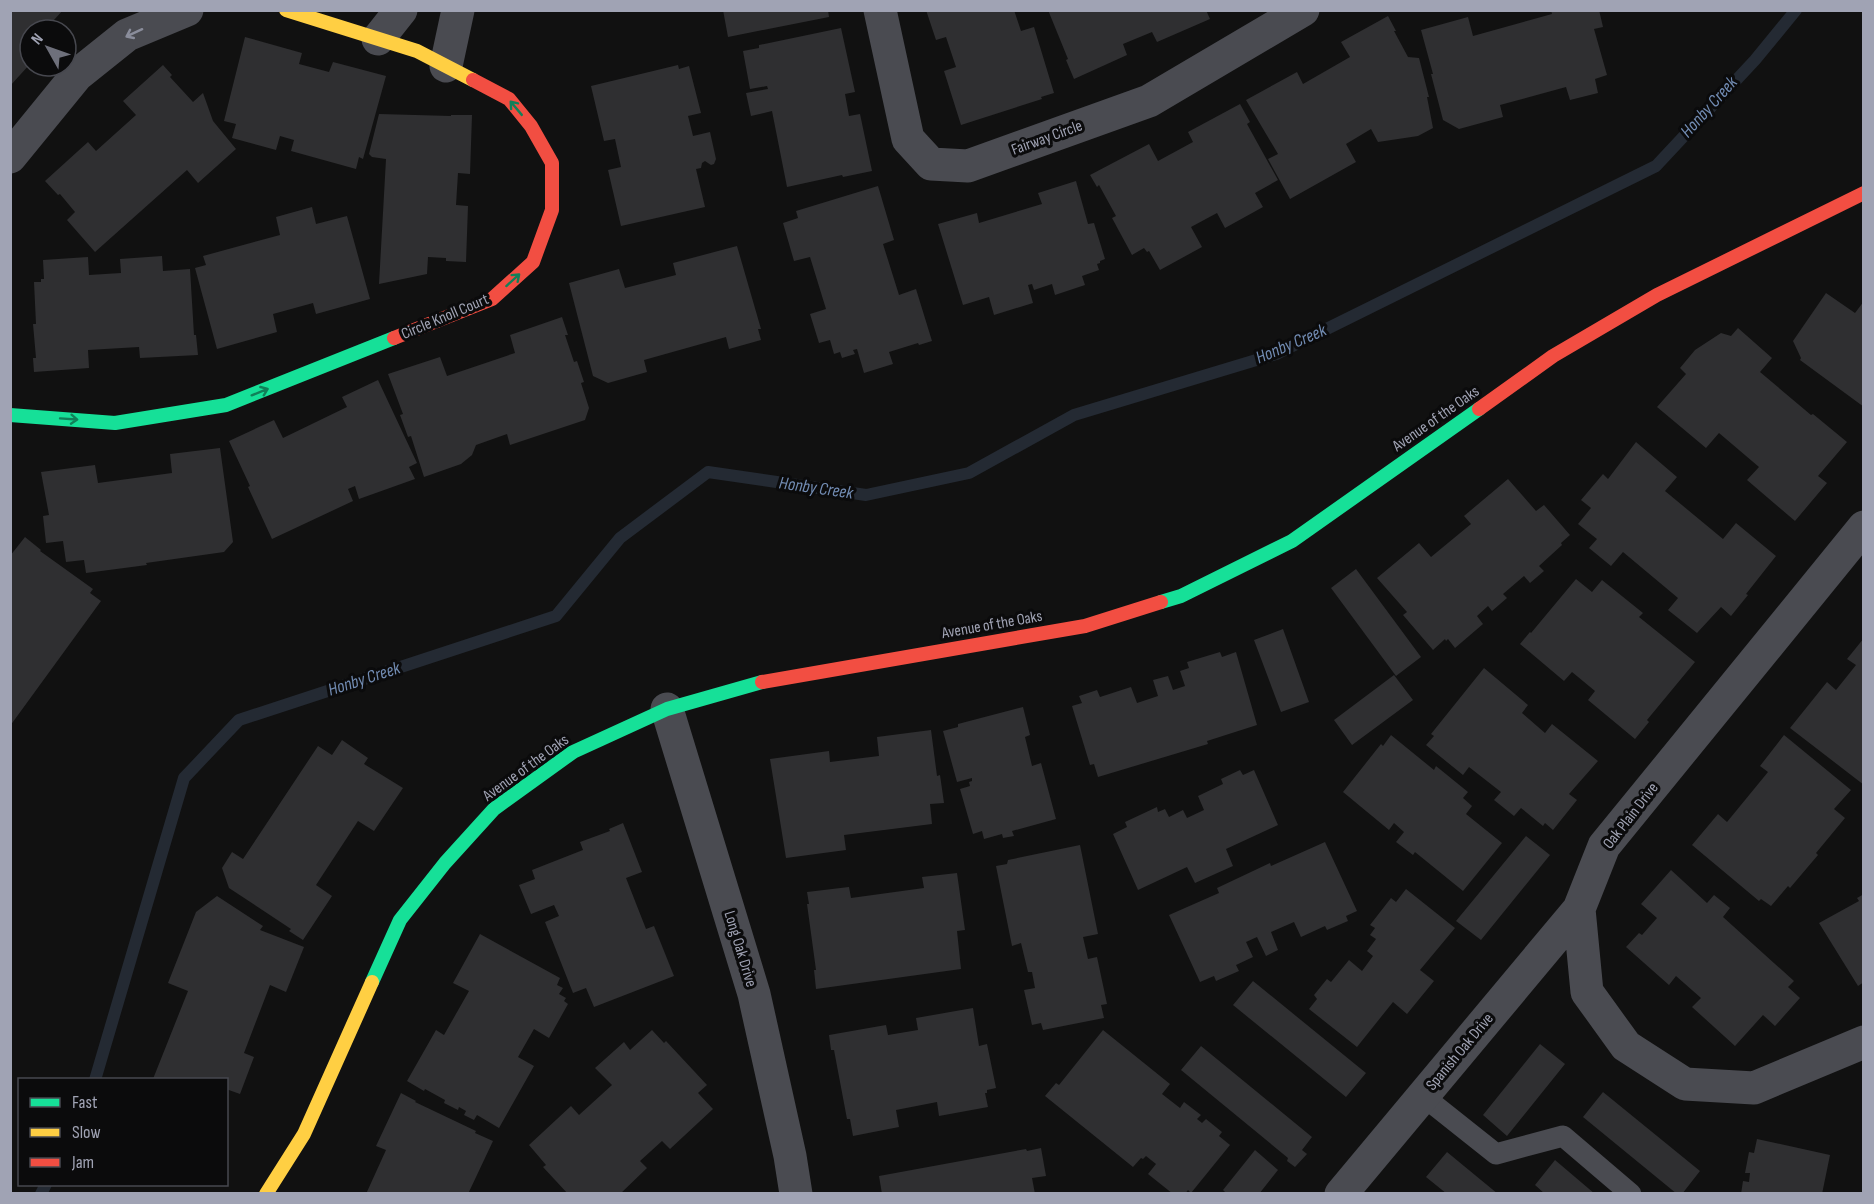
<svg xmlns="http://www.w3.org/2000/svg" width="1874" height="1204" font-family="'Sofia Sans Condensed',sans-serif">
  <rect width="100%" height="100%" fill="#111"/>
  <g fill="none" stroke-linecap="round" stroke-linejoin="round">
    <path stroke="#242a33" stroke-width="12" d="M95,1080L184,778L239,720L556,616L620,538L708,472L866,495L969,473L1074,415L1276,354L1656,166L1755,60L1796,10
      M41,1194L46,1184"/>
  </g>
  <path fill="#2f2f31" d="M10,10H63L45,30H30V64L10,86Z
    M723,10H828L829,17L728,37Z
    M926,10H1014L1021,31L1034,27L1054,93L1041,97L1042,99L961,125L944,71L956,67L946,37L936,40Z
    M1048,10H1206L1210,19L1157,42L1152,32L1123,44L1127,55L1074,79L1066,60L1068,59Z
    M1551,10H1599L1603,27L1594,29L1607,75L1595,79L1598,93L1570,100L1566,87L1500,105L1503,117L1459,129L1443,120L1431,74H1433L1421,30L1468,17L1473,36L1552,14Z
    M1388,16L1396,31H1394L1408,57L1419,58L1429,97H1427L1433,128L1418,136L1378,142L1371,129L1346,144L1356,162L1290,199L1268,159L1278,154L1246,100L1297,72L1303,84L1350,57L1341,42Z
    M841,28L855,92L845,94L849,116L860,114L872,171L843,177L842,175L787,187L772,111L751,116L746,93L768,89L767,86L750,89L743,51L759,48V45Z
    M245,37L302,53L299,64L329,72L333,62L386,76L363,159L359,157L356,169L291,151L294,140L280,136L276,150L232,138L236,124L224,121Z
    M163,65L172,75L170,77L193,102L203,93L213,121L236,149L198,183L187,170L95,252L67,220L75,212L60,194L58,195L45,181L88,142L96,151L136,115L123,101Z
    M678,65L679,69L689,66L701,113L688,116L693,136L710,132L716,159L714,164L711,165L705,161L702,163L701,168L696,169L705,207L621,226L608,170L621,167L615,139L604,141L591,86Z
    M1240,104L1250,122L1247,124L1278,180L1255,193L1263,207L1225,228L1217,213L1191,227L1202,247L1160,270L1149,251L1147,252L1144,248L1132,255L1112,218L1116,216L1099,185L1097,187L1090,175L1149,144L1158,161L1193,142L1188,132Z
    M379,114L451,116V115H472L470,174L458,173L456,205L468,206L466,262L446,261V258L428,257L427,274L379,284L386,159L372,157L369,154Z
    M1076,181L1088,224L1094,223L1105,259L1100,261V263L1097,264L1099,270L1082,276L1085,285L1055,295L1052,284L1034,290L1032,284L1028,285L1033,303L994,315L989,297L963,305L938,224L977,213L979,223L1042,204L1038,193Z
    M878,186L894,240L883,244L899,295L916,289L932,341L919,345L918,343L889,352L893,364L864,373L857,349L853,350L855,354L842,358L840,352L834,354L830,340L819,343L810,314L826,309L810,257L794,261L783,223L798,218L796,211Z
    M312,207L316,224L347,216L370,299L316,314L313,303L273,314L277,332L217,349L195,268L206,265L203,256L280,235L276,217Z
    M737,246L761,329H758L761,340L729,349L726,337L644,360L647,372L608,383L593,376L569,283L619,269L625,288L676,275L673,263Z
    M162,256L163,271L190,269L194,335H196L198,355L140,358L139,347L88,350L89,368L34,372L33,358H36L33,324H36L34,282H41V279H44L43,260L88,257L89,275L121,273L120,259Z
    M1826,293L1855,313L1864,301V407L1800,360L1801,358L1793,341Z
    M562,317L568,335H565L574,362L577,361L584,382L581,383L589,408L585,420L510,445L507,434L476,445L472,455L461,464L424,477L411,436L408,437L400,415L403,414L388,374L440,357L447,376L515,353L510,335Z
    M1738,328L1772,358L1760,372L1811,415L1813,414L1847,442L1818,476L1827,483L1795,521L1747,480L1759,467L1719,433L1706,448L1657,407L1686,374L1680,368L1695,350L1721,333L1731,336Z
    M378,380L417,463L409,467L415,479L359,499L355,486L348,489L353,501L272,539L248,487L250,486L229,441L274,420L283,438L347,407L342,397Z
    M1636,442L1677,477L1665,491L1723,539L1736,523L1776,556L1746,594L1748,595L1731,616L1721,607L1697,633L1668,610L1678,598L1623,552L1611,566L1589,548L1597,539L1578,524L1591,508L1581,500L1603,474L1608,479Z
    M220,448L233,542L224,552L146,563L147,565L86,573L84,560L66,562L63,541L46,543L43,516L49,515L41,472L95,465L98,483L172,473L170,454Z
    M1508,479L1536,511L1544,505L1570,535L1561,543L1562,545L1539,566L1544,571L1530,583L1524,576L1503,594L1507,598L1492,611L1488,606L1477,616L1483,624L1455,648L1448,639L1446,641L1445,639L1433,650L1403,615L1407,612L1377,578L1419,543L1431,557L1471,524L1464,516Z
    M25,537L41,550L40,551L93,589L90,593L101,601L10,726V556Z
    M1356,569L1421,657L1396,676L1331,588Z
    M1576,579L1592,592L1602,580L1643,613L1639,617L1695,662L1647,720L1649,722L1635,739L1588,700L1595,691L1572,672L1564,681L1520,644L1530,632L1531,633Z
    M1283,629L1309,702L1281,712L1254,640Z
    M1864,638V785L1790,728L1827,682L1836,690L1856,665L1847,659Z
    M1220,652L1222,657L1236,652L1257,725L1207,741L1208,744L1098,777L1094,764L1090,765L1072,706L1082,703L1079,696L1097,690L1100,697L1131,687L1137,703L1158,696L1153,680L1168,676L1173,690L1185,686L1180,671L1189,668L1187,662Z
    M1484,668L1528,705L1522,713L1545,733L1552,724L1598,761L1569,794L1577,800L1553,830L1545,823L1543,826L1521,808L1514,816L1494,800L1501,792L1469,767L1463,775L1426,745L1434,736L1431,734Z
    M1394,675L1413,700L1352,745L1334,720Z
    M1023,707L1030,735L1025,737L1032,766L1041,763L1056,819L1012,831L1014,836L1003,838L1002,834L984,839L982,831L973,834L960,789L970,786L969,782L972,781V778L957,782L943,731L958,727V724Z
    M931,730L937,776L940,775L944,803L930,804L932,824L844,835L846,850L786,858L770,759L829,751L830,762L879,756L877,737Z
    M1391,735L1434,770L1436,766L1468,792L1463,798L1472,806L1466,814L1502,843L1463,891L1415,852L1413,855L1396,842L1404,832L1394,823L1389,830L1343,792L1381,744L1383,746Z
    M1784,735L1851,790L1834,809L1845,818L1816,853L1818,855L1790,888L1788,886L1771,906L1761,899L1759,901L1692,845L1718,814L1727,822L1768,772L1760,766Z
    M342,740L368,758L364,764L403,788L374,831L358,821L316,885L332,896L303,940L289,931L291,929L229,888L222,868L232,852L243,859L318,746L332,755Z
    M1240,770L1243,775L1254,770L1278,825L1226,849L1233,866L1195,883L1187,867L1138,890L1113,834L1127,827L1125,822L1157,807L1158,812L1165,809L1169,817L1183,810L1187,818L1204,810L1198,796L1223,784L1221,779Z
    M623,823L642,872L626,878L646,929L654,926L674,976L594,1007L586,988L573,993L545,922L559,916L554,905L531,914L519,885L535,879L532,870L583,850L580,842L610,831L609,829Z
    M1526,836L1550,855L1481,940L1456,921Z
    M1325,842L1357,911L1346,916L1348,921L1327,930L1325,926L1301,937L1294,922L1271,932L1278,950L1266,956L1257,937L1246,942L1253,957L1236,965L1239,971L1216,981L1214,976L1200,982L1169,915L1219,893L1217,888L1270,863L1271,866Z
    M1080,845L1098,934L1083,937L1088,959L1097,957L1107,1004L1101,1005L1104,1018L1043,1030L1041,1023L1032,1025L1024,990L1035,988L1032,972H1028L1021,943L1012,946L996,866L1007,864L1008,860Z
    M1671,870L1707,903L1714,895L1730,908L1723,917L1794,981L1788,987L1800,998L1775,1026L1763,1015L1735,1046L1692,1007L1701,998L1676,976L1669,985L1626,947L1639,933L1642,935L1657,918L1641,904Z
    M957,873L965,930L957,931L961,969L816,989L814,970H816L807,904H809L807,892L849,887L851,898L924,888L922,877Z
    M1406,889L1455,928L1420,970L1434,981L1407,1014L1393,1002L1357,1047L1309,1009L1317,999L1314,995L1327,979L1331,982L1349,960L1362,971L1373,956L1367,951L1376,939L1370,935L1375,928L1370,925L1391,898L1396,902Z
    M1864,894V982L1858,986L1819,923L1859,901L1857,898Z
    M217,896L263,926L260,930L304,947L286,992L270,985L244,1053L254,1057L240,1094L226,1089V1080L153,1079L188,991L168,983L196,912Z
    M480,934L560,978L557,985L563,988L559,994L566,998L564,1001L568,1004L549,1038L534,1029L518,1057L534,1066L499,1128L477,1115L474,1120L464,1115L466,1111L459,1107L458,1110L444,1103L445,1100L425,1089L424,1091L407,1081L436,1030L444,1035L469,991L453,983Z
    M1253,981L1366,1073L1346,1097L1233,1005Z
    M973,1008L979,1046L987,1044L996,1088L987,1090V1093H985L988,1107L939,1116L937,1102L896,1110L899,1127L853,1136L850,1119H847L834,1050H831L829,1035L886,1025L888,1035L918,1030L916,1018Z
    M652,1030L664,1043L666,1041L707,1085L698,1093L713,1109L670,1149L662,1141L640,1161L647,1168L620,1194H568L543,1167L546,1165L529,1145L571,1106L579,1115L612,1085L595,1068L624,1042L630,1050Z
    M1103,1030L1170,1084L1162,1094L1180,1108L1184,1102L1201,1115L1197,1119L1202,1123L1206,1119L1222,1132L1219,1136L1230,1145L1191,1193L1188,1190L1185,1194H1173L1148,1174L1156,1164L1146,1156L1143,1159L1141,1158L1133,1167L1045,1096L1056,1083L1059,1085Z
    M1540,1044L1565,1064L1507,1136L1483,1115Z
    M1201,1046L1312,1137L1302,1150L1307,1154L1295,1167L1287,1161L1288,1158L1181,1070Z
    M1603,1092L1700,1171L1682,1194H1677L1583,1117Z
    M401,1093L416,1101L415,1102L476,1131L475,1133L493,1141L468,1194H366L386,1150L376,1146Z
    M1757,1139L1830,1155L1822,1194H1741L1743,1181L1749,1182L1750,1173H1745L1749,1152L1754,1153Z
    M1041,1148L1046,1176L1032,1178L1035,1194H882L879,1176L1026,1149L1027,1151Z
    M1255,1150L1278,1170L1259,1194H1227L1223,1190Z
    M1447,1152L1498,1194H1447L1426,1177Z
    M1555,1160L1595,1194H1545L1535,1185Z"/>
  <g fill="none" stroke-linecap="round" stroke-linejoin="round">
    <path stroke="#4a4b51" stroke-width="21" d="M1423,1096L1496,1154L1563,1136L1631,1194"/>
    <path stroke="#4a4b51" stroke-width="33" d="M880,10L908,139L931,164L968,166L1149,101L1303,10
      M378,39L401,10
      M446,66L458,10
      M10,157L77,75L127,35L187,10
      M1864,527L1604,846L1579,909L1587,992L1626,1046L1685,1084L1754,1088L1864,1042
      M667,709L754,994L790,1156L796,1194
      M1341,1194L1579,909"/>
    <path stroke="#16e098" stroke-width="14" d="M10,415L115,423L226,405L394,338
      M1161,602L1181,596L1292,541L1479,409
      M372,982L400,920L445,863L494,809L573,752L667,709L762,682"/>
    <path stroke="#ffcf43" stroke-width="14" d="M286,10L417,51L473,80
      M266,1194L304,1134L372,982"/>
    <path stroke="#f24e42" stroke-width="14" d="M394,338L492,299L533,262L552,210V163L531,126L509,99L473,80
      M1479,409L1553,356L1657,295L1864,193
      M762,682L1085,626L1161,602"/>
  </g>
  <defs><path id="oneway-shaft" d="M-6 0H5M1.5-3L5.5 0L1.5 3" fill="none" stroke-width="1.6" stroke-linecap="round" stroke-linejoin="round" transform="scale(1.5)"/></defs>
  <use stroke="#8a8d9b" href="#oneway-shaft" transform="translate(134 33) rotate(155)"/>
  <g stroke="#118059">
    <use href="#oneway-shaft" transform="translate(516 108) rotate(-130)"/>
    <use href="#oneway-shaft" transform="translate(513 280) rotate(-42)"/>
    <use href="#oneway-shaft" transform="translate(260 392) rotate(-22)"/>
    <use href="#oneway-shaft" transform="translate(69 419) rotate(4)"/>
  </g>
  <g text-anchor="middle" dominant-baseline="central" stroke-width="6" stroke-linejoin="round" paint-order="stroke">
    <g font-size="16" fill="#a0a3b4" stroke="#0b0b0c">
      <text transform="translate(1047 138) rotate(-20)">Fairway Circle</text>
      <text transform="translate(445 317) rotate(-23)">Circle Knoll Court</text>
      <text transform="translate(1436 419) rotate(-35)">Avenue of the Oaks</text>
      <text transform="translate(992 625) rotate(-10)">Avenue of the Oaks</text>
      <text transform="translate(526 768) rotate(-36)">Avenue of the Oaks</text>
      <text transform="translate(1631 816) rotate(-52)">Oak Plain Drive</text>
      <text transform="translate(740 949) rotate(73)">Long Oak Drive</text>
      <text transform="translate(1460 1052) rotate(-50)">Spanish Oak Drive</text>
    </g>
    <g font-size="18" font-style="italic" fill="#728cb3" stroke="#0b0b0c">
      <text transform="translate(1709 107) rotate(-48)">Honby Creek</text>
      <text transform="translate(1291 344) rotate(-23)">Honby Creek</text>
      <text transform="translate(816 488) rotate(8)">Honby Creek</text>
      <text transform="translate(364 679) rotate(-18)">Honby Creek</text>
    </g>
  </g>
  <rect width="1874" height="1204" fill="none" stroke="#a0a3b4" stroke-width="24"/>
  <rect x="18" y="1078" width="210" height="108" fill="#0b0b0c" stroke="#47484f" stroke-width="1.5"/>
  <rect x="30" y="1098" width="30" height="9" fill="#16e098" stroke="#47484f" stroke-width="1.5"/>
  <text x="72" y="1108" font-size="18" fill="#a0a3b4">Fast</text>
  <rect x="30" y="1128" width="30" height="9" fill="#ffcf43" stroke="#47484f" stroke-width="1.5"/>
  <text x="72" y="1138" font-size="18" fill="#a0a3b4">Slow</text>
  <rect x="30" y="1158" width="30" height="9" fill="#f24e42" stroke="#47484f" stroke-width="1.5"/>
  <text x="72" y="1168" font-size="18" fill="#a0a3b4">Jam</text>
  <g transform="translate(48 48) rotate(310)"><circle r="28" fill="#0b0b0c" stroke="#47484f" stroke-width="1.5"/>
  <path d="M0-4.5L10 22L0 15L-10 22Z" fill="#6e707b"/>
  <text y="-9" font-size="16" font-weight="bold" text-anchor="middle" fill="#a0a3b4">N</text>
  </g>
</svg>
